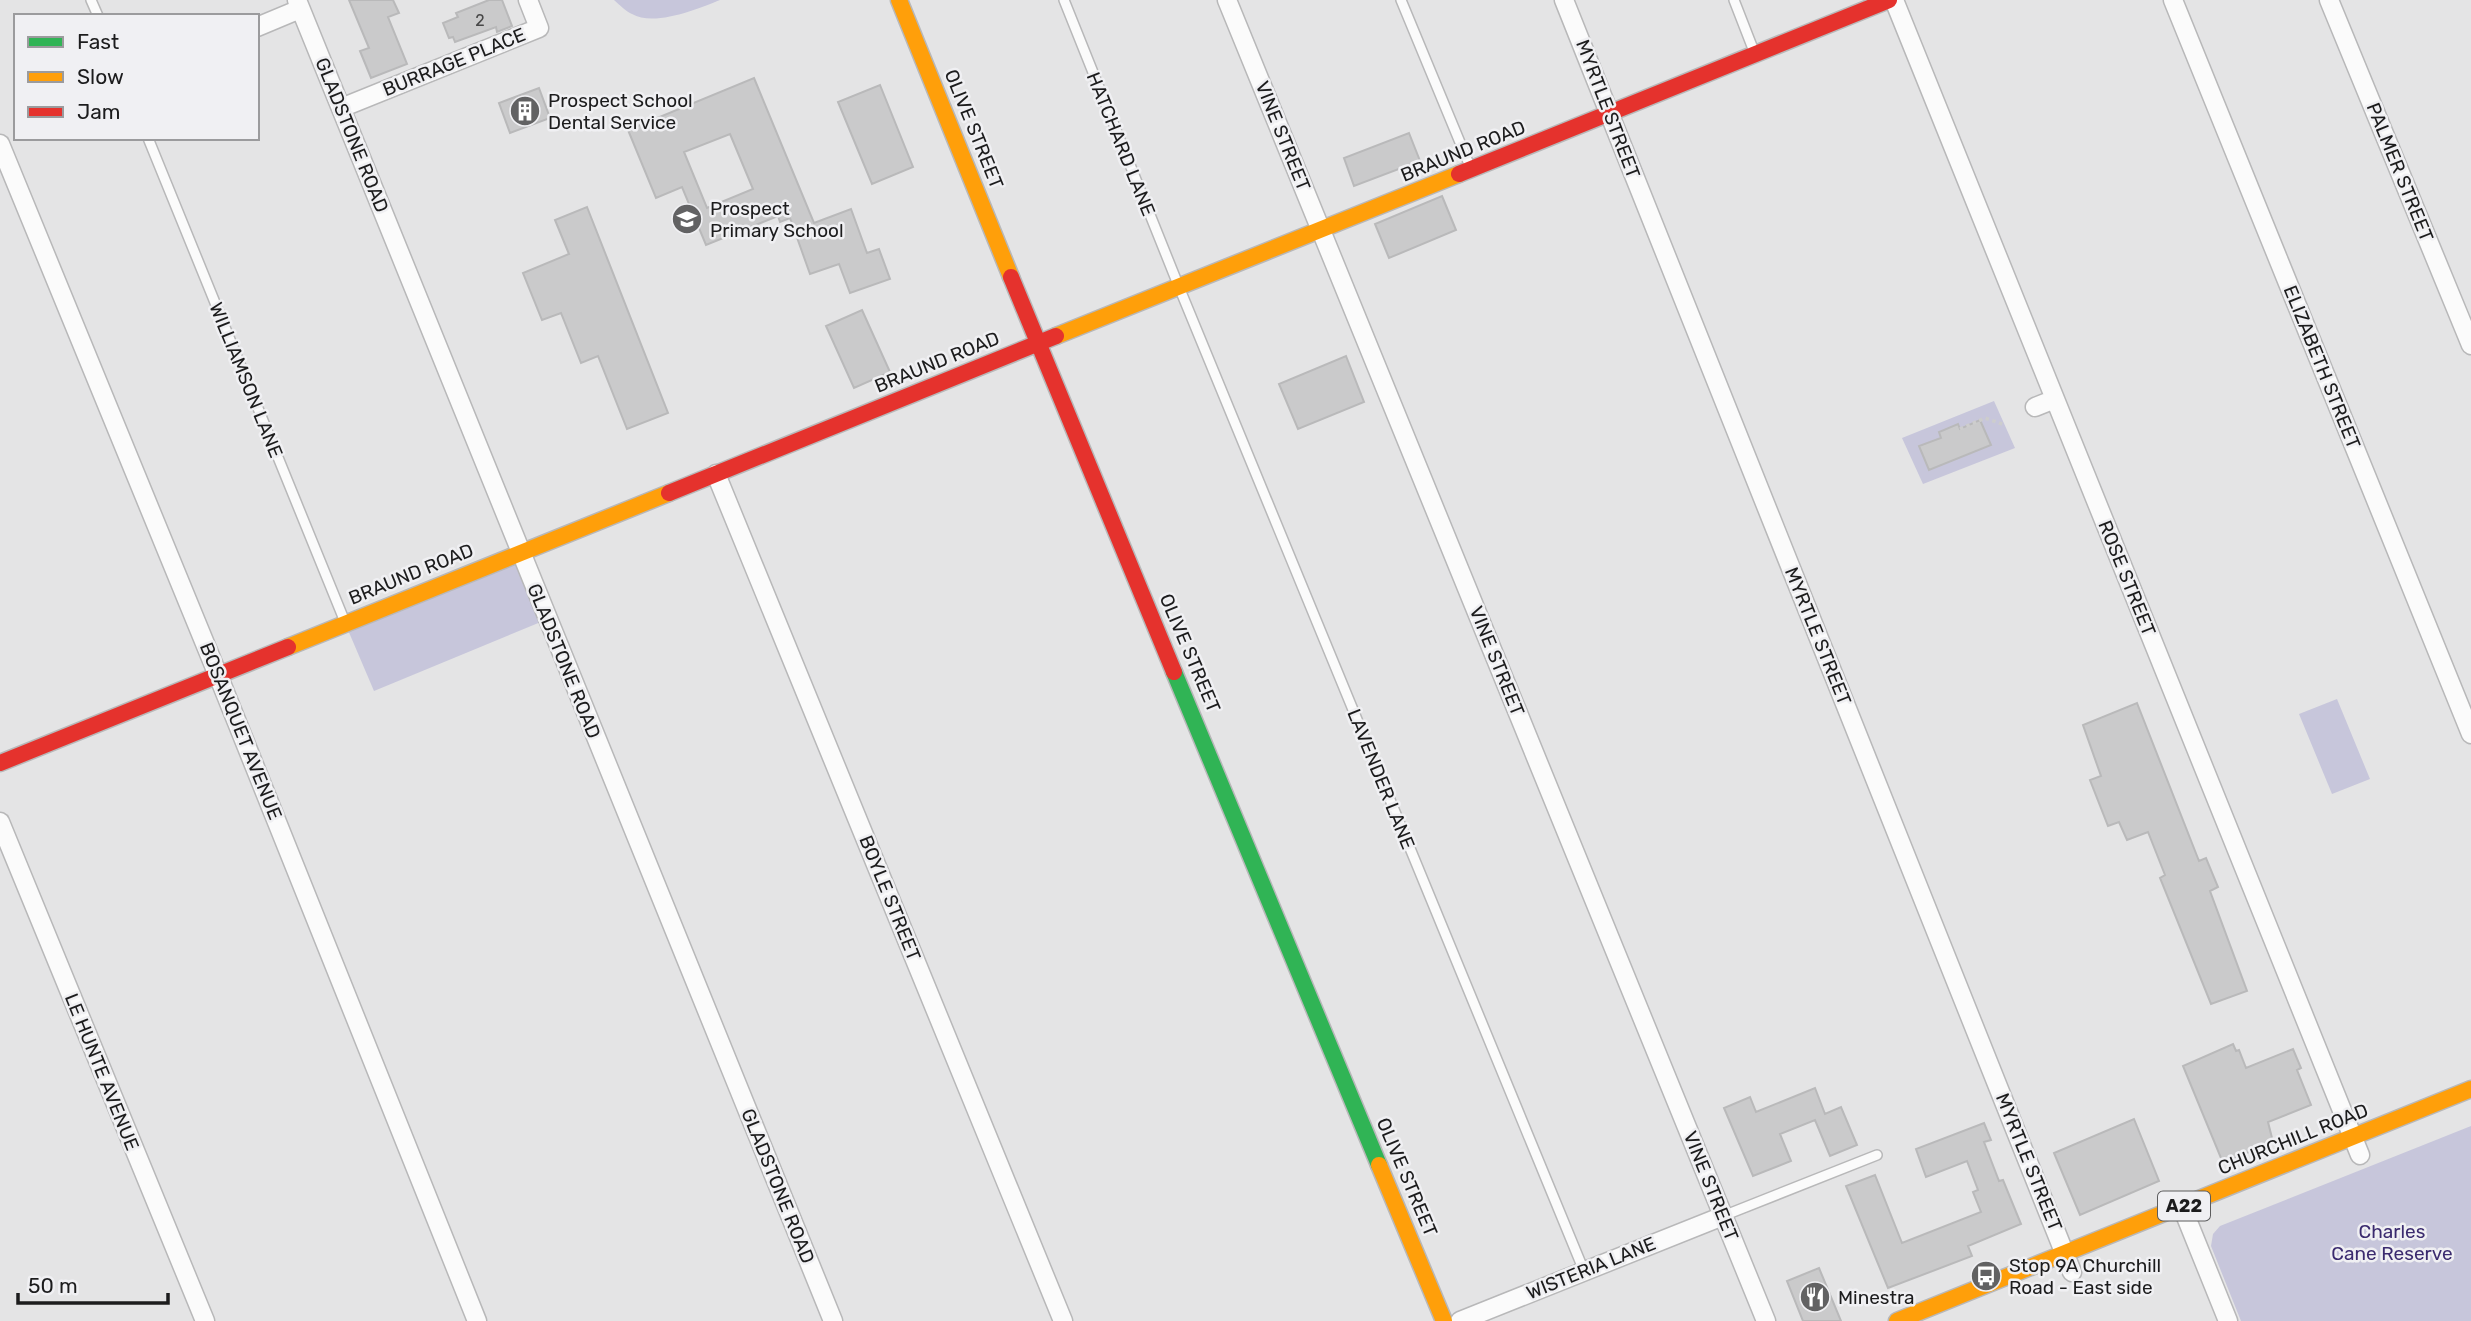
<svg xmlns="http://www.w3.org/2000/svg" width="2471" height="1321" font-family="Rubik,sans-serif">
  <rect width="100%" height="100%" fill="#e4e4e5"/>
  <path fill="#c7c6db" d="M614,0H720C698,9 654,27 632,14C625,11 620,5 614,0Z
    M1994,401L2015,448L1923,484L1902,438Z
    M521,553L548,619L374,691L345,623Z
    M2337,699L2370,779L2332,794L2299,714Z
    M2471,1126V1321H2241L2211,1246L2213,1234L2220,1226Z"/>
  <path fill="#cacacb" stroke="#b9b9ba" stroke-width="2" fill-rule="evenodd" d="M349,0H393L399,13L388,17L407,64L371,78L360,51L369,48Z
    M489,0H502L512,26L497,32L496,27L455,42L453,37L449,38L443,23L458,17L456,13Z
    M754,78L814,223L851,209L867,253L879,249L890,279L850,293L839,264L810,274L790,218L780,222L778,216L706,245L682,187L656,198L628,130ZM730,134L753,189L707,208L684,152Z
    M880,85L913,167L872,184L838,102Z
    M539,88L550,118L510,133L499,103Z
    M1409,133L1420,161L1354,186L1344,158Z
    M1442,196L1456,230L1389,258L1375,224Z
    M587,207L668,413L627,429L598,356L581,363L561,313L542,320L523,273L569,254L555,220Z
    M862,310L890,372L854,388L826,326Z
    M1346,356L1364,402L1298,429L1279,384Z
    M1980,420L1991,445L1929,470L1919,446L1941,438L1939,432L1958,424L1960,429Z
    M2137,703L2199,861L2206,858L2218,887L2210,891L2247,991L2211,1004L2160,878L2165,875L2148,832L2127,840L2119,822L2108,826L2090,780L2101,776L2083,725Z
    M2233,1044L2236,1051L2239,1050L2246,1068L2293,1049L2301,1068L2297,1070L2311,1105L2268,1122L2273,1142L2223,1163L2183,1066Z
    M1815,1088L1825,1114L1841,1107L1857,1145L1830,1156L1815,1120L1780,1134L1791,1161L1753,1176L1724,1108L1750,1097L1756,1112Z
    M2134,1119L2159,1181L2080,1215L2054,1153Z
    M1984,1123L1991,1140L1984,1142L1999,1181L2003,1180L2021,1224L1968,1246L1972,1256L1888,1288L1846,1186L1875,1175L1902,1243L1981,1212L1973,1192L1978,1190L1967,1161L1926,1177L1916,1149Z
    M1819,1268L1841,1321H1803L1787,1281Z"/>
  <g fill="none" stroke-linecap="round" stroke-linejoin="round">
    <g stroke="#b8b8b9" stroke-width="12">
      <path id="lane" d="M91,0L98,16
        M1064,0L1179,287L1584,1271
        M1401,0L1471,169
        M1734,0L1755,54
        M148,138L345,622
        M1723,1216L1877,1155"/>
    </g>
    <g stroke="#b8b8b9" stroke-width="21">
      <path id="street" d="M297,0L833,1321
        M1227,0L1766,1321
        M1564,0L2072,1272
        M1894,0L2360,1155
        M2173,0L2471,734
        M2329,0L2471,345
        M257,27L300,9
        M341,108L539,28L528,0
        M0,144L222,685L477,1321
        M2035,407L2055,399
        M716,474L1063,1321
        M0,822L205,1321
        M2182,1207L2228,1321
        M1460,1321L1723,1216"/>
    </g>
    <g stroke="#b8b8b9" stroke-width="19">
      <path id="fast" d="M1174,672L1379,1165"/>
    </g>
    <g stroke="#b8b8b9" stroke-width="19">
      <path id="slow" d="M899,0L1011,277
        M1056,336L1459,174
        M288,647L669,493
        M1379,1165L1444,1321
        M1897,1321L2471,1089"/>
    </g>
    <g stroke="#b8b8b9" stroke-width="19">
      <path id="jam" d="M1459,174L1889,0
        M1011,277L1174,672
        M669,493L1056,336
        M0,763L288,647"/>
    </g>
    <path stroke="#cdcdcd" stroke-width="3.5" stroke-dasharray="3.5 3.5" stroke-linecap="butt" d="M1960,429L1985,418L2005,425"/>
    <use href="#lane" stroke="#fbfbfb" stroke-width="9"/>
    <use href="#street" stroke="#fbfbfb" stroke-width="18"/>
    <use href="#fast" stroke="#30b455" stroke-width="16"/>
    <use href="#slow" stroke="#ff9f0a" stroke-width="16"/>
    <use href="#jam" stroke="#e5322d" stroke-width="16"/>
  </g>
  <defs>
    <g id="building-disc" transform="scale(1.575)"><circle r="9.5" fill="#626263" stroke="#f0f0f3"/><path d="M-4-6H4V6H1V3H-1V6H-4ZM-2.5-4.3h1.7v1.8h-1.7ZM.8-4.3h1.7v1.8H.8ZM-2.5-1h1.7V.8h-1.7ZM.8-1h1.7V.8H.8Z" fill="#fff"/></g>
    <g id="school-disc" transform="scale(1.575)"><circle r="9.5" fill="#626263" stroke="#f0f0f3"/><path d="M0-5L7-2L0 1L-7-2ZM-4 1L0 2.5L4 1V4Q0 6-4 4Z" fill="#fff"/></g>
    <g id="bus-disc" transform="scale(1.575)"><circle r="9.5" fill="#626263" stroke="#f0f0f3"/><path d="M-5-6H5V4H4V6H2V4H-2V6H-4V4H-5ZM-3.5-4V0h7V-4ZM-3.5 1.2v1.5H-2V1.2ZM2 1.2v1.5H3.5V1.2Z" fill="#fff"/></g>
    <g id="restaurant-disc" transform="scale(1.575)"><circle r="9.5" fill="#626263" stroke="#f0f0f3"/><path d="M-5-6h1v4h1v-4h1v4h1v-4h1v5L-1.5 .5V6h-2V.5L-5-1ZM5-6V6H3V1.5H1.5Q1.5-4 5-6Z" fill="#fff"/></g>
  </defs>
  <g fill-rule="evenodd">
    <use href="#building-disc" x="525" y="111"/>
    <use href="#school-disc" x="687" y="219"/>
    <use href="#bus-disc" x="1986" y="1276"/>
    <use href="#restaurant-disc" x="1815" y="1297"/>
  </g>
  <g text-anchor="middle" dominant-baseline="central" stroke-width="5" stroke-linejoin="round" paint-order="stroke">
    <g font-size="16" fill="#484848">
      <text x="480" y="20">2</text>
    </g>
    <rect fill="#f0f0f3" stroke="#5c5c5d" stroke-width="2" x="2158" y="1191.5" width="52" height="29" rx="5"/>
    <g font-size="18" font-weight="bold" fill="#1c1c1d">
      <text x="2184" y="1206">A22</text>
    </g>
    <g font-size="19" fill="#1c1c1d" stroke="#f0f0f3">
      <text transform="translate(454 62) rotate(-22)">BURRAGE PLACE</text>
      <text transform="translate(1608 109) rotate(69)">MYRTLE STREET</text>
      <text transform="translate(974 129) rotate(68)">OLIVE STREET</text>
      <text transform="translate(352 135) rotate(68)">GLADSTONE ROAD</text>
      <text transform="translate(1283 136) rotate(68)">VINE STREET</text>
      <text transform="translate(1121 144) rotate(68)">HATCHARD LANE</text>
      <text transform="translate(1463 151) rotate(-22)">BRAUND ROAD</text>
      <text transform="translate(2400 172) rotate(68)">PALMER STREET</text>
      <text transform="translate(937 362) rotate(-22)">BRAUND ROAD</text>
      <text transform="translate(2322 367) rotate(68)">ELIZABETH STREET</text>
      <text transform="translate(246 380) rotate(68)">WILLIAMSON LANE</text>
      <text transform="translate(411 574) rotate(-22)">BRAUND ROAD</text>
      <text transform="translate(2127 578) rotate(68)">ROSE STREET</text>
      <text transform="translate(1818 636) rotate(68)">MYRTLE STREET</text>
      <text transform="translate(1190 653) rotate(67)">OLIVE STREET</text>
      <text transform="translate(564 661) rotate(68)">GLADSTONE ROAD</text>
      <text transform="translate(1497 661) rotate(68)">VINE STREET</text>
      <text transform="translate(241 731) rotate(68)">BOSANQUET AVENUE</text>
      <text transform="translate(1381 779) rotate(68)">LAVENDER LANE</text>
      <text transform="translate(890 898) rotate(68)">BOYLE STREET</text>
      <text transform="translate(102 1072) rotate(68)">LE HUNTE AVENUE</text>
      <text transform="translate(2293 1139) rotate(-22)">CHURCHILL ROAD</text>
      <text transform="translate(2029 1162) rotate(68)">MYRTLE STREET</text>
      <text transform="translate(1407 1177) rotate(67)">OLIVE STREET</text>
      <text transform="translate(778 1186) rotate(68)">GLADSTONE ROAD</text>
      <text transform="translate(1711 1186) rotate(68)">VINE STREET</text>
      <text transform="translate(1591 1268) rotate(-22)">WISTERIA LANE</text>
    </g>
    <g font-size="19" fill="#1c1c1d" stroke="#f0f0f3" text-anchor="start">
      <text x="548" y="100">Prospect School<tspan x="548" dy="22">Dental Service</tspan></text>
      <text x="710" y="208">Prospect<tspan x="710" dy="22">Primary School</tspan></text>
      <text x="2009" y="1265">Stop 9A Churchill<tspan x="2009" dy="22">Road - East side</tspan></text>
      <text x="1838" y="1297">Minestra</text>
    </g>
    <g font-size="19" fill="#3b2b6f" stroke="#f0f0f3">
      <text x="2392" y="1231">Charles<tspan x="2392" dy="22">Cane Reserve</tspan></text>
    </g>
  </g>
  <rect x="14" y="14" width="245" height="126" fill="#f0f0f3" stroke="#9b9b9d" stroke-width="2"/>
  <rect x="28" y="37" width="35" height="10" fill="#30b455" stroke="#9b9b9d" stroke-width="2"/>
  <text x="77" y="49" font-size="21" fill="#1c1c1d">Fast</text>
  <rect x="28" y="72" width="35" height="10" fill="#ff9f0a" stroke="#9b9b9d" stroke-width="2"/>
  <text x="77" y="84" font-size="21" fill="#1c1c1d">Slow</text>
  <rect x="28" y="107" width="35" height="10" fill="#e5322d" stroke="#9b9b9d" stroke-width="2"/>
  <text x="77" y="119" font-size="21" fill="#1c1c1d">Jam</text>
  <path d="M18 1293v10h150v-10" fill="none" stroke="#1c1c1d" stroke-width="3.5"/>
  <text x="28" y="1293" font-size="21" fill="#1c1c1d" stroke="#f0f0f3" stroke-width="5" paint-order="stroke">50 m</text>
</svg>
